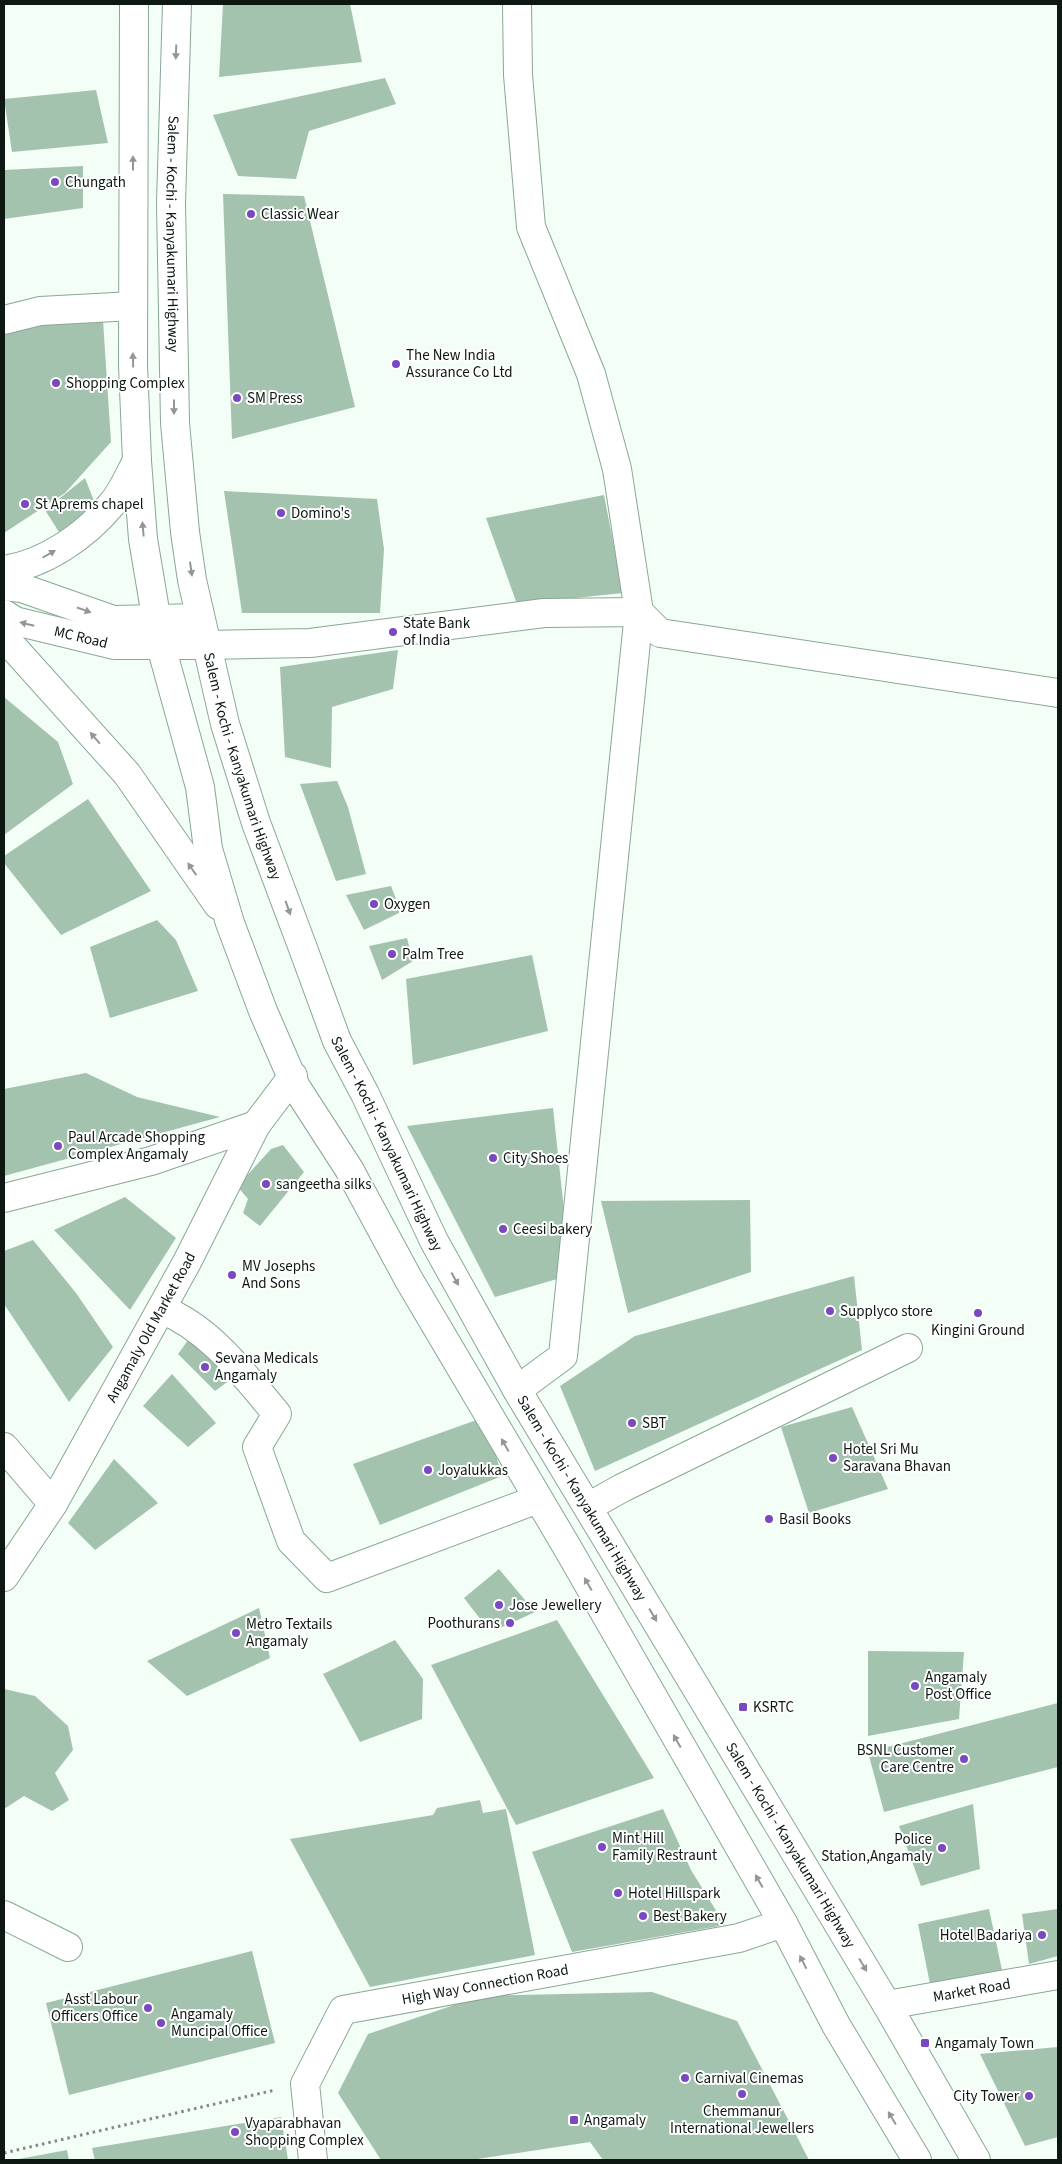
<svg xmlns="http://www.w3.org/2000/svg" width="1062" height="2164" font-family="'Source Sans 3',sans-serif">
  <rect width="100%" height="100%" fill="#f2fef6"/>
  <path fill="#a4c3af" d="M223,4H350L362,62L219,77Z
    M385,78L396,104L309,131L296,179L238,176L213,115Z
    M96,90L108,143L12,152L4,99Z
    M83,166V208L4,219V170Z
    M223,194L304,196L355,407L232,439Z
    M102,305L111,442L65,493L4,533V324Z
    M85,478L96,506L59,532L45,510Z
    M224,491L377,499L384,549L380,613H242Z
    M604,495L623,593L517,604L486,518Z
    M398,650L393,689L332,707L331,768L285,757L280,667Z
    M4,697L58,742L73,784L4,835Z
    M337,781L348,807L366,874L336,881L300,784Z
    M88,799L151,891L61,935L4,863V856Z
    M391,886L401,912L364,930L346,895Z
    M157,920L176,940L198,991L110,1018L90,947Z
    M407,938L413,961L382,980L369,946Z
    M532,955L548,1031L413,1065L406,979Z
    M86,1073L137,1097L220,1117L4,1176V1089Z
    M553,1108L571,1275L495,1297L407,1126Z
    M283,1145L304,1172L260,1226L243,1213L248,1199L238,1187L242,1181L271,1149Z
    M125,1197L176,1238L130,1310L54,1230Z
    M750,1200L751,1272L628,1313L601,1201Z
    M33,1240L76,1293L113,1347L69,1402L4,1304V1251Z
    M854,1276L862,1350L595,1471L560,1386L635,1336Z
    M191,1336L230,1380L215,1391L178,1354Z
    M172,1374L216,1423L188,1447L143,1406Z
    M852,1407L888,1489L809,1513L781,1427Z
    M485,1417L502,1476L380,1525L353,1464Z
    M114,1459L158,1503L95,1550L68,1523Z
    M499,1569L535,1612L498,1629H488L464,1598Z
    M259,1608L270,1658L187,1696L147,1661Z
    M557,1620L654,1778L516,1825L431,1665Z
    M395,1640L423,1679L422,1719L360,1742L323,1674Z
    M868,1651L964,1652L959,1719L868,1736Z
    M4,1689L35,1696L68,1726L73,1750L55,1773L69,1800L52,1811L24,1796L4,1809Z
    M1058,1703V1767L884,1812L868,1752Z
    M480,1800L483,1813L506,1809L535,1955L370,1987L290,1839L433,1815L437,1808Z
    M973,1804L980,1869L921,1886L899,1826Z
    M663,1809L691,1870L725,1925L572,1952L532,1852Z
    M989,1909L1002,1970L930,1984L918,1924Z
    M1058,1909V1956L1029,1964L1022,1914Z
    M252,1951L275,2043L69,2095L46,2003Z
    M652,1992L737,2021L809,2160H603L590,2142L471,2160H381L338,2093L368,2034L481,1996Z
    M1058,2047V2137L1025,2146L980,2054Z
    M281,2117L288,2160H95L92,2148Z
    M67,2150L69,2160H19V2159Z"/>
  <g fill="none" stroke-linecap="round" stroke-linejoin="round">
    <g stroke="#89a794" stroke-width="30">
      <g id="minor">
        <path d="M517,4L518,75L531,227L591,374L617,469L639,612L563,1356L517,1390"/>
        <path d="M4,320L40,311L133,306"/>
        <path d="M206,645L310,643L544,613L639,612L660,633L1058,693"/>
        <path d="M4,1198L151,1161L256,1125"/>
        <path d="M161,1309C211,1329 244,1375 277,1414L257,1447L291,1541L327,1578L538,1499"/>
        <path d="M4,1447L53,1504"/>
        <path d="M588,1507L622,1488L908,1348"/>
        <path id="s1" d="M4,1577L53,1504L187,1262L256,1125L293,1076"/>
        <path d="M4,1915L68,1947"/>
        <path id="s2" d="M887,2005L1058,1975"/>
        <path id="s3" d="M313,2160L305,2084L343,2010L739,1938L783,1923"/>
      </g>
    </g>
    <g stroke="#89a794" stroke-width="30">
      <g id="major">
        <path d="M4,586L22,588L113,620L200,618"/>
        <path id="s4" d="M4,614L15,621L114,645H206"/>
      </g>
    </g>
    <g stroke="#89a794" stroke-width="30">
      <g id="highway">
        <path d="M134,4L133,365L137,461L143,539L161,646L200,787L208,849L230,923L263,1011L296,1087L349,1169L409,1280L567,1547L783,1923L836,2025L917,2160"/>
        <path id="s5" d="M177,4L171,203L175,423L185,532L192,580L225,724L256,823L304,951L337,1041L365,1094L434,1241L517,1390L887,2005L976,2160"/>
        <path d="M4,570C45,564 85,536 111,505C122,493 129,475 137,461"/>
        <path d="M4,637L127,774L218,905"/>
      </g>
    </g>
    <path stroke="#7e8a83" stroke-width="3" stroke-dasharray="2.5 4" stroke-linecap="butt" d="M4,2153L275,2090"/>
    <use href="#minor" stroke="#fff" stroke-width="28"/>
    <use href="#major" stroke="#fff" stroke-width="28"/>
    <use href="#highway" stroke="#fff" stroke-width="28"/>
  </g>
  <defs><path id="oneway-solid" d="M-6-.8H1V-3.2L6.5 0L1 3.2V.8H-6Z" transform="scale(1.25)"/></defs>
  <g fill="#929794">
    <use href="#oneway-solid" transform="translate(176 52) rotate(92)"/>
    <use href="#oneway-solid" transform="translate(133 163) rotate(-90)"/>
    <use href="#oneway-solid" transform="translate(133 360) rotate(-91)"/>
    <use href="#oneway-solid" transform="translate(174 407) rotate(90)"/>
    <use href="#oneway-solid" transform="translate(143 529) rotate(-95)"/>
    <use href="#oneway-solid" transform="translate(49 554) rotate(-30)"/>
    <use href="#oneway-solid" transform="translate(191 569) rotate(82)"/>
    <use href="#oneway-solid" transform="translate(84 610) rotate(19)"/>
    <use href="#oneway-solid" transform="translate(27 624) rotate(-166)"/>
    <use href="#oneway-solid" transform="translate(95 738) rotate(-131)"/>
    <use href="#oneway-solid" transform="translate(192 869) rotate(-125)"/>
    <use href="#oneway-solid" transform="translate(288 908) rotate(70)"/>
    <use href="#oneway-solid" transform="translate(455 1279) rotate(61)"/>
    <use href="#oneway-solid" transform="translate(505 1445) rotate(-120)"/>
    <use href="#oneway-solid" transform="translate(588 1584) rotate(-120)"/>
    <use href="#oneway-solid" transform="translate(653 1615) rotate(59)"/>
    <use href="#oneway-solid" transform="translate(677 1741) rotate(-120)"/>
    <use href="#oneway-solid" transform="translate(759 1881) rotate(-120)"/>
    <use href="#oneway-solid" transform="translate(803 1962) rotate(-117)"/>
    <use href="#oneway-solid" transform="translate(863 1965) rotate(59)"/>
    <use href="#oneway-solid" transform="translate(892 2118) rotate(-121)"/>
  </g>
  <g fill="#7a49c0" stroke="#fff" stroke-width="2">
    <circle cx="55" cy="182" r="5"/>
    <circle cx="251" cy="214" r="5"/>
    <circle cx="396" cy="364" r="5"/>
    <circle cx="56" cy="383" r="5"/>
    <circle cx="237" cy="398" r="5"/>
    <circle cx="25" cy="504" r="5"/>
    <circle cx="281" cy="513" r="5"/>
    <circle cx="393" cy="632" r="5"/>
    <circle cx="374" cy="904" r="5"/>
    <circle cx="392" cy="954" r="5"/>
    <circle cx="58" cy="1146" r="5"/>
    <circle cx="493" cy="1158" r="5"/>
    <circle cx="266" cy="1184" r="5"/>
    <circle cx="503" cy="1229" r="5"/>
    <circle cx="232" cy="1275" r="5"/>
    <circle cx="830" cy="1311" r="5"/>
    <circle cx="978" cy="1313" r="5"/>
    <circle cx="205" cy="1367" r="5"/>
    <circle cx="632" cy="1423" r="5"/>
    <circle cx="833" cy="1458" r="5"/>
    <circle cx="428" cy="1470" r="5"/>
    <circle cx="769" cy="1519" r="5"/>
    <circle cx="499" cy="1605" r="5"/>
    <circle cx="510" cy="1623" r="5"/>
    <circle cx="236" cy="1633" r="5"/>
    <circle cx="915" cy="1686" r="5"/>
    <rect x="738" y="1702" width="10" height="10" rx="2.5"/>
    <circle cx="964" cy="1759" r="5"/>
    <circle cx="602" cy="1847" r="5"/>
    <circle cx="942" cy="1848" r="5"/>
    <circle cx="618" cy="1893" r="5"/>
    <circle cx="643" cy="1916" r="5"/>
    <circle cx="1042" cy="1935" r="5"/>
    <circle cx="148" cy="2008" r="5"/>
    <circle cx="161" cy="2023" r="5"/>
    <rect x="920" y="2038" width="10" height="10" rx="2.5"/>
    <circle cx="685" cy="2078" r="5"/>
    <circle cx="742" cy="2094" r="5"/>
    <circle cx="1029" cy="2096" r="5"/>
    <rect x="569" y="2115" width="10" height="10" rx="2.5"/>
    <circle cx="235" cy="2132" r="5"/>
  </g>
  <g text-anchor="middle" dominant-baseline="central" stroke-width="4" stroke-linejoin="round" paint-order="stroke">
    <g font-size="15" fill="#0d1812" stroke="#fff" text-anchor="start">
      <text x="65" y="182">Chungath</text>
      <text x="261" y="214">Classic Wear</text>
      <text x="406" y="355">The New India<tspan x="406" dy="17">Assurance Co Ltd</tspan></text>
      <text x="66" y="383">Shopping Complex</text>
      <text x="247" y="398">SM Press</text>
      <text x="35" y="504">St Aprems chapel</text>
      <text x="291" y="513">Domino's</text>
      <text x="403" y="623">State Bank<tspan x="403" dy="17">of India</tspan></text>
      <text x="384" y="904">Oxygen</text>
      <text x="402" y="954">Palm Tree</text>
      <text x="68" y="1137">Paul Arcade Shopping<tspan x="68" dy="17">Complex Angamaly</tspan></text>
      <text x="503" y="1158">City Shoes</text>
      <text x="276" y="1184">sangeetha silks</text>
      <text x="513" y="1229">Ceesi bakery</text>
      <text x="242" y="1266">MV Josephs<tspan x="242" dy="17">And Sons</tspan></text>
      <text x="840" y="1311">Supplyco store</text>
      <text x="978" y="1330" text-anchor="middle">Kingini Ground</text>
      <text x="215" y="1358">Sevana Medicals<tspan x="215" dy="17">Angamaly</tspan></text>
      <text x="642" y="1423">SBT</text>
      <text x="843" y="1449">Hotel Sri Mu<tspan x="843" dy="17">Saravana Bhavan</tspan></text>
      <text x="438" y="1470">Joyalukkas</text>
      <text x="779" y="1519">Basil Books</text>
      <text x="509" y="1605">Jose Jewellery</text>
      <text x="500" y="1623" text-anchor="end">Poothurans</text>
      <text x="246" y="1624">Metro Textails<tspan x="246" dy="17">Angamaly</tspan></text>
      <text x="925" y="1677">Angamaly<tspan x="925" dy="17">Post Office</tspan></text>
      <text x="753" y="1707">KSRTC</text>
      <text x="954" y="1750" text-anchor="end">BSNL Customer<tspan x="954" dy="17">Care Centre</tspan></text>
      <text x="612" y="1838">Mint Hill<tspan x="612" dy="17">Family Restraunt</tspan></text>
      <text x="932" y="1839" text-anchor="end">Police<tspan x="932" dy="17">Station,Angamaly</tspan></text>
      <text x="628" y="1893">Hotel Hillspark</text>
      <text x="653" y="1916">Best Bakery</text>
      <text x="1032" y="1935" text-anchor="end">Hotel Badariya</text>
      <text x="138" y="1999" text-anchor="end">Asst Labour<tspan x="138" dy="17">Officers Office</tspan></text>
      <text x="171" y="2014">Angamaly<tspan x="171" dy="17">Muncipal Office</tspan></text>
      <text x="935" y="2043">Angamaly Town</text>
      <text x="695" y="2078">Carnival Cinemas</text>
      <text x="1019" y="2096" text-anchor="end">City Tower</text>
      <text x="742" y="2111" text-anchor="middle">Chemmanur<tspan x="742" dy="17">International Jewellers</tspan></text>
      <text x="584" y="2120">Angamaly</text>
      <text x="245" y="2123">Vyaparabhavan<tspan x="245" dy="17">Shopping Complex</tspan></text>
    </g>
    <g font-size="15" fill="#0d1812" stroke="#fff">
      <text stroke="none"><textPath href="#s5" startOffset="230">Salem - Kochi - Kanyakumari Highway</textPath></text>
      <text stroke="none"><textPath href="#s4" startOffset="81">MC Road</textPath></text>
      <text stroke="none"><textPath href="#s5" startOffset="770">Salem - Kochi - Kanyakumari Highway</textPath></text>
      <text stroke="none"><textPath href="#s5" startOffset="1175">Salem - Kochi - Kanyakumari Highway</textPath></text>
      <text stroke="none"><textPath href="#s1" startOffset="290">Angamaly Old Market Road</textPath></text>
      <text stroke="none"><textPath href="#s5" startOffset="1580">Salem - Kochi - Kanyakumari Highway</textPath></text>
      <text stroke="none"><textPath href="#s5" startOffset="1985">Salem - Kochi - Kanyakumari Highway</textPath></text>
      <text stroke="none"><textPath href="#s3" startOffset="304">High Way Connection Road</textPath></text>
      <text stroke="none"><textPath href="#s2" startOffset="86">Market Road</textPath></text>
    </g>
  </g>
  <rect width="1062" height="2164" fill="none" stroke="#0d1812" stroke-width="10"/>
</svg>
